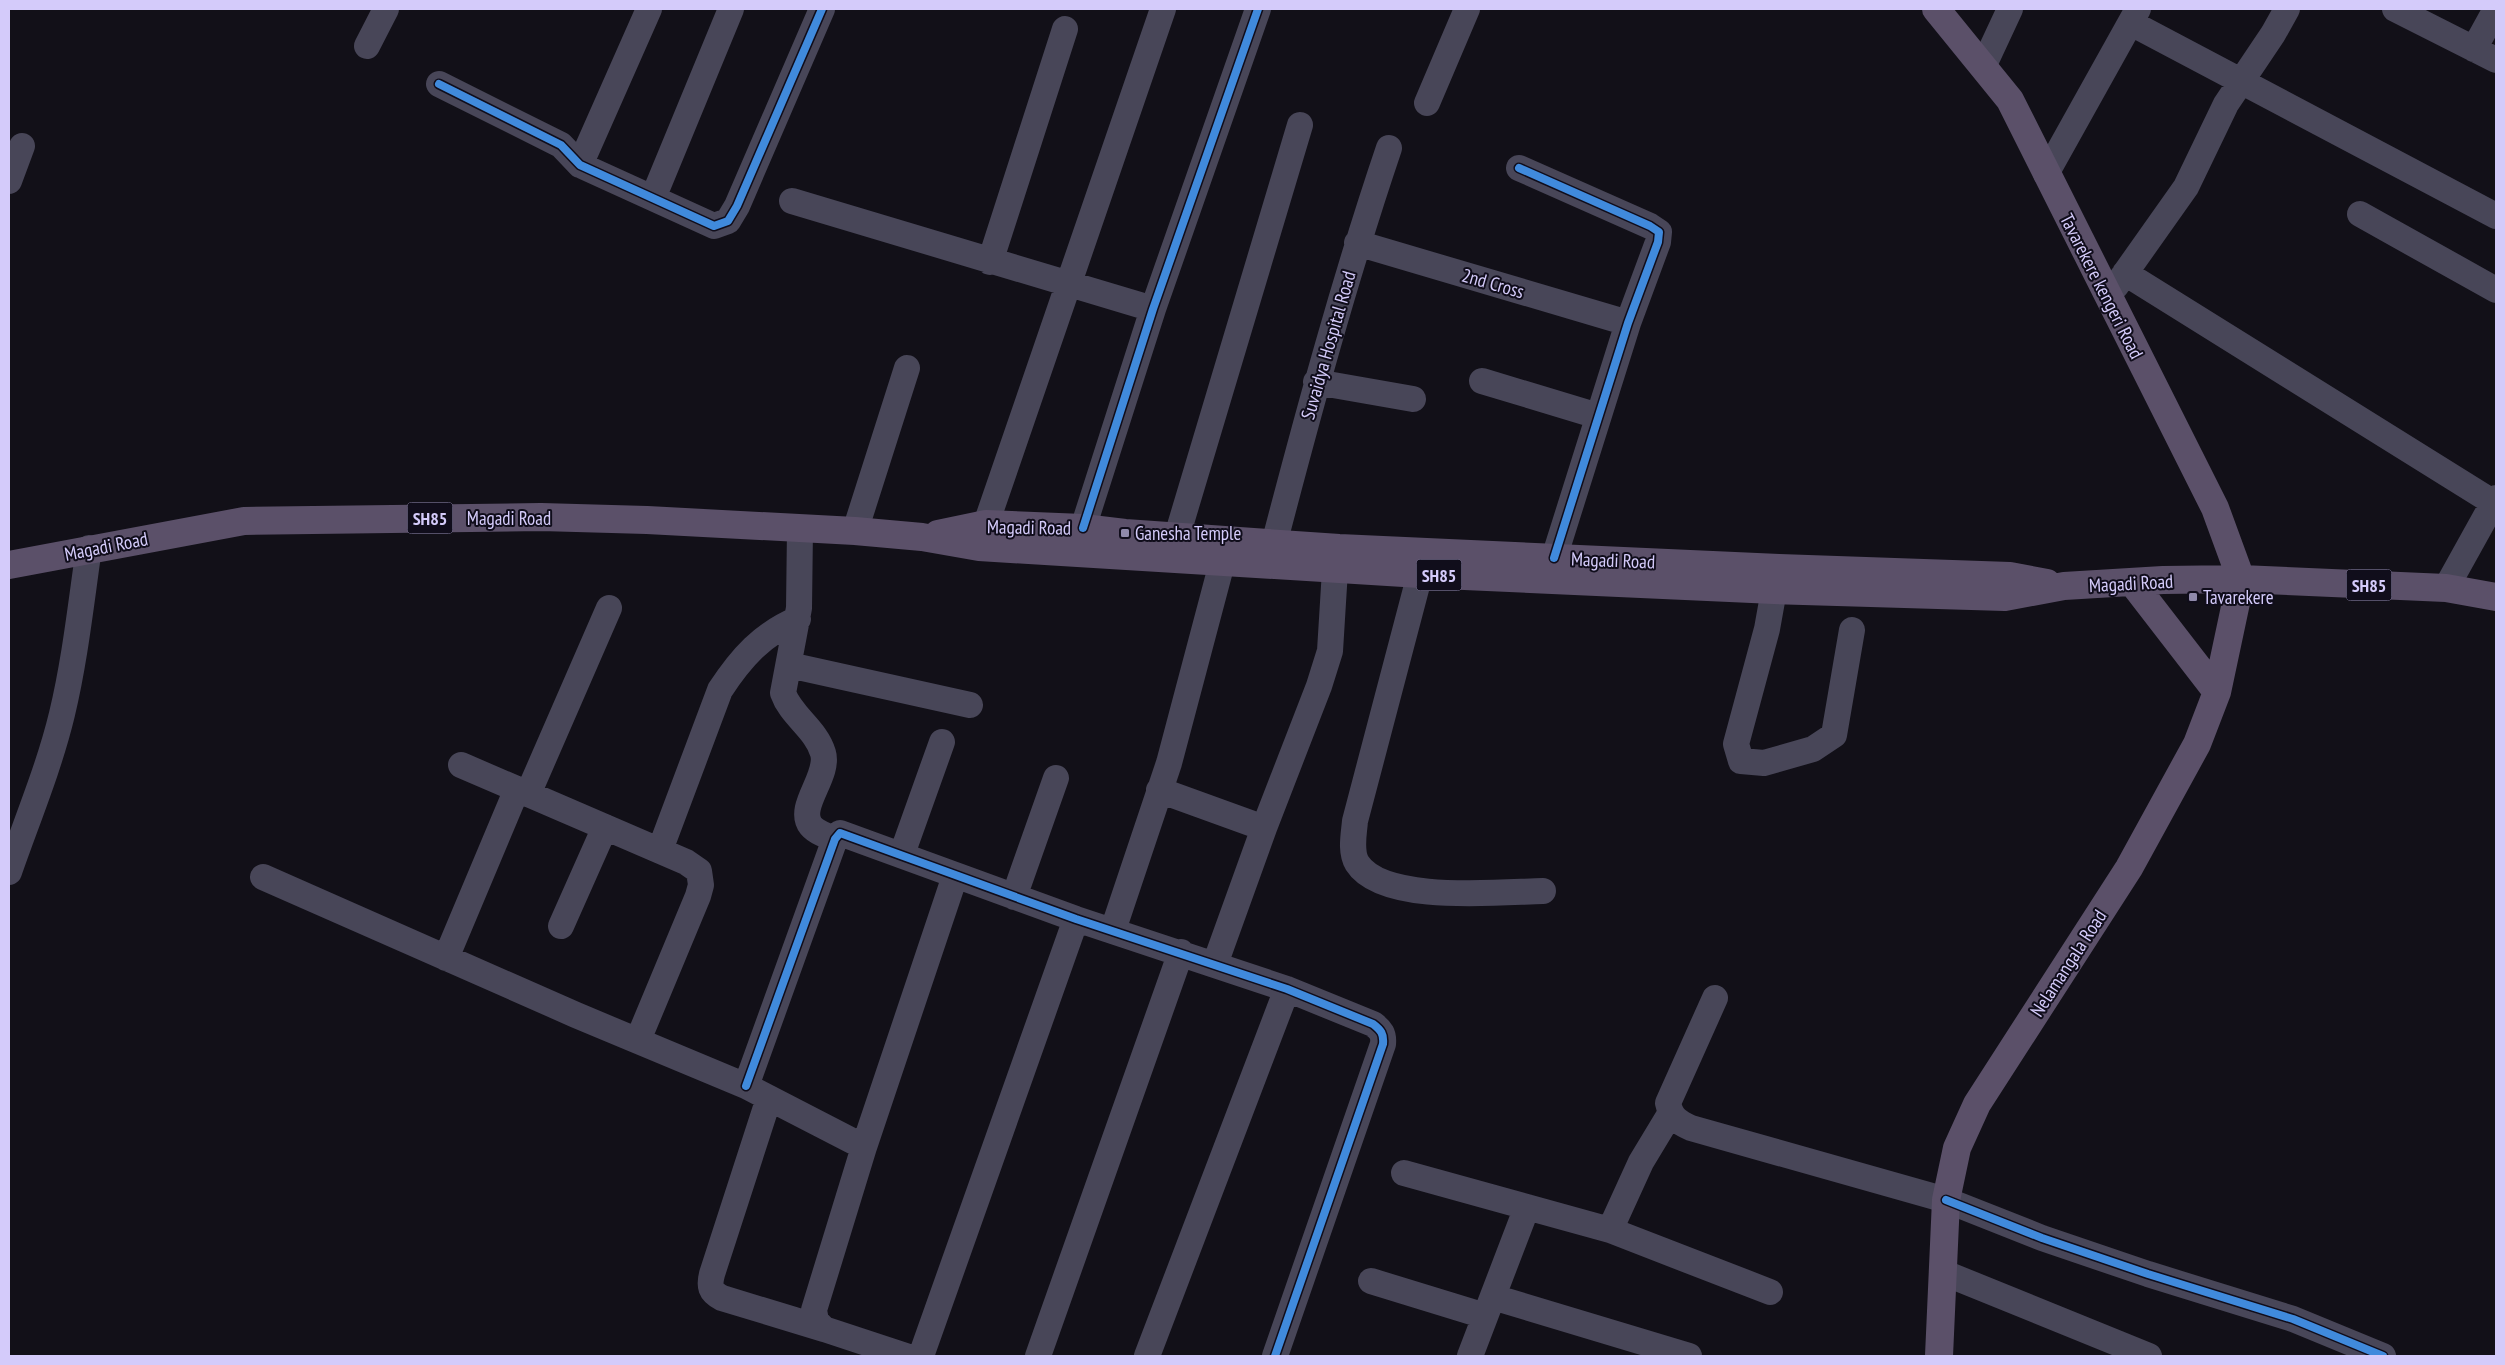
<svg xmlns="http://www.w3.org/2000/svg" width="2505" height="1365" font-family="'PT Sans Narrow',sans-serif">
  <rect width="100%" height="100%" fill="#121018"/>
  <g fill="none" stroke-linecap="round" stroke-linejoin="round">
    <path stroke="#484658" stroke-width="26" d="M2395,9L2496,60
      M2131,23L2496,216
      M367,46L386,9
      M2474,49L2496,9
      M1983,67L2010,9
      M439,84L561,145L580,165L714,226L728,221L737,206L822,9
      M1427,103L1467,9
      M580,165L649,9
      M1519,168L1650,226L1659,232L1658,242L1628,323L1554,558
      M2046,174L2138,9
      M9,181L22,146
      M653,198L731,9
      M792,201L1153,309
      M2360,214L2496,290
      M1357,243L1628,323
      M990,262L1065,29
      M2125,273L2494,503
      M2116,286L2186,187L2226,104L2273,34L2287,9
      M1482,381L1598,416
      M1316,382L1413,399
      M986,524L1163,9
      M1083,528L1153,309L1258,9
      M800,529L799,608L783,693C791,716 816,729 823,753C830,776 796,807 811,826C816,832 827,836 835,839
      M855,531L907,368
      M1177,536L1300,125
      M1274,544C1309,410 1345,278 1389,148
      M1420,574L1355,821C1354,834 1350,851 1357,863C1383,904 1499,892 1543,891
      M2446,588L2496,498
      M1774,590L1767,629L1736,744L1741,761L1764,763L1813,749L1834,735L1852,630
      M789,665L970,705
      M461,765L686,862L699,871L701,885L698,896L638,1040
      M1159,790L1264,828
      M528,794L609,608
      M660,850L720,690C741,658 762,634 798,619
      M902,854L942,742
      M9,872C27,820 49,768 62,714C75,660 81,603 89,548
      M263,877L576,1015L746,1086L864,1147
      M1014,897L1056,778
      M561,926L605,827
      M1113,930L1169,763L1222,563
      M446,958L517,789
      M1215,964L1264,828L1319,686L1330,651L1335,570
      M1715,998L1668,1103C1671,1118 1678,1122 1691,1128L1946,1200L2042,1238L2148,1274L2293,1319L2383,1356
      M746,1086L835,839L840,833L1076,919L1287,989L1373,1024C1381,1030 1384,1034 1383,1044L1275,1356
      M769,1098L712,1274C709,1286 710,1292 722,1298L824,1329
      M1404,1173L1610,1230L1770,1292
      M1610,1230L1641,1162L1670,1114
      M1942,1272L2149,1356
      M1371,1281L1485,1316
      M1493,1297L1689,1356
      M906,1356L824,1329L816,1321L814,1310L864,1147L955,876
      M921,1356L1076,919
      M1038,1356L1181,952
      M1147,1356L1287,989
      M1470,1356L1527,1207"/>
    <path stroke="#5b5069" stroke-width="28" d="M1936,9L2010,100L2215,508L2241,579
      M938,534L986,524L1083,528L1125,533L1339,548L1779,568L2010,576L2047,583
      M9,565L244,521L541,517L647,520L855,531L922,537L979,547L1420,574L1774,590L2005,597L2064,586L2163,580L2241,579L2446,588L2496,597
      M2132,582L2217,692
      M1939,1356L1946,1200L1957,1148L1977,1104L2129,868L2197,744L2217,692L2241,579"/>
    <g stroke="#100d1b" stroke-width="11">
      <path id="cycleway" d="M439,84L561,145L580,165L714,226L728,221L737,206L822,9
        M1519,168L1650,226L1659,232L1658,242L1628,323L1554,558
        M1083,528L1153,309L1258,9
        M746,1086L835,839L840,833L1076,919L1287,989L1373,1024C1381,1030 1384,1034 1383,1044L1275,1356
        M1946,1200L2042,1238L2148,1274L2293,1319L2383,1356"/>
    </g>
    <use href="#cycleway" stroke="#408adc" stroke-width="8"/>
  </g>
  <g fill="#908aab" stroke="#100d1b" stroke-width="2">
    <rect x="1120" y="528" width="10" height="10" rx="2.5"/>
    <rect x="2188" y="592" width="10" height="10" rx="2.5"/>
  </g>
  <g text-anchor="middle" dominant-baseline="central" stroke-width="4" stroke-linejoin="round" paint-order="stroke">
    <g fill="#100d1b" stroke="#9992b7" stroke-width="1">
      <rect x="407.5" y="502.5" width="45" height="31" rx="4"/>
      <rect x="1416.5" y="559.5" width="45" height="31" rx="4"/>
      <rect x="2346.5" y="569.5" width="45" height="31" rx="4"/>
    </g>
    <g font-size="18" font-weight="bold" fill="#d4cbfa">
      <text x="430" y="518">SH85</text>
      <text x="1439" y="575">SH85</text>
      <text x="2369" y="585">SH85</text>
    </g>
    <g font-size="19" fill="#d4cbfa" stroke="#100d1b">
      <text transform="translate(1493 283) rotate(16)">2nd Cross</text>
      <text transform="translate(2102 286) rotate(63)">Tavarekere kengeri Road</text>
      <text transform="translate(1328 345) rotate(-74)">Suvaidya Hospital Road</text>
      <text x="509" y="518">Magadi Road</text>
      <text transform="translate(1029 527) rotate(1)">Magadi Road</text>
      <text transform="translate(106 546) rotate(-11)">Magadi Road</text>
      <text transform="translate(1613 560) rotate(2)">Magadi Road</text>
      <text transform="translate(2131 583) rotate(-3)">Magadi Road</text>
      <text transform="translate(2068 963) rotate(-57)">Nelamangala Road</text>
    </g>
    <g font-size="19" fill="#d4cbfa" stroke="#100d1b" text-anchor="start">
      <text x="1135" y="533">Ganesha Temple</text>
      <text x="2203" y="597">Tavarekere</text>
    </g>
  </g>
  <rect width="2505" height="1365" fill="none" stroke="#d4cbfa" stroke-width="20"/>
</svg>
